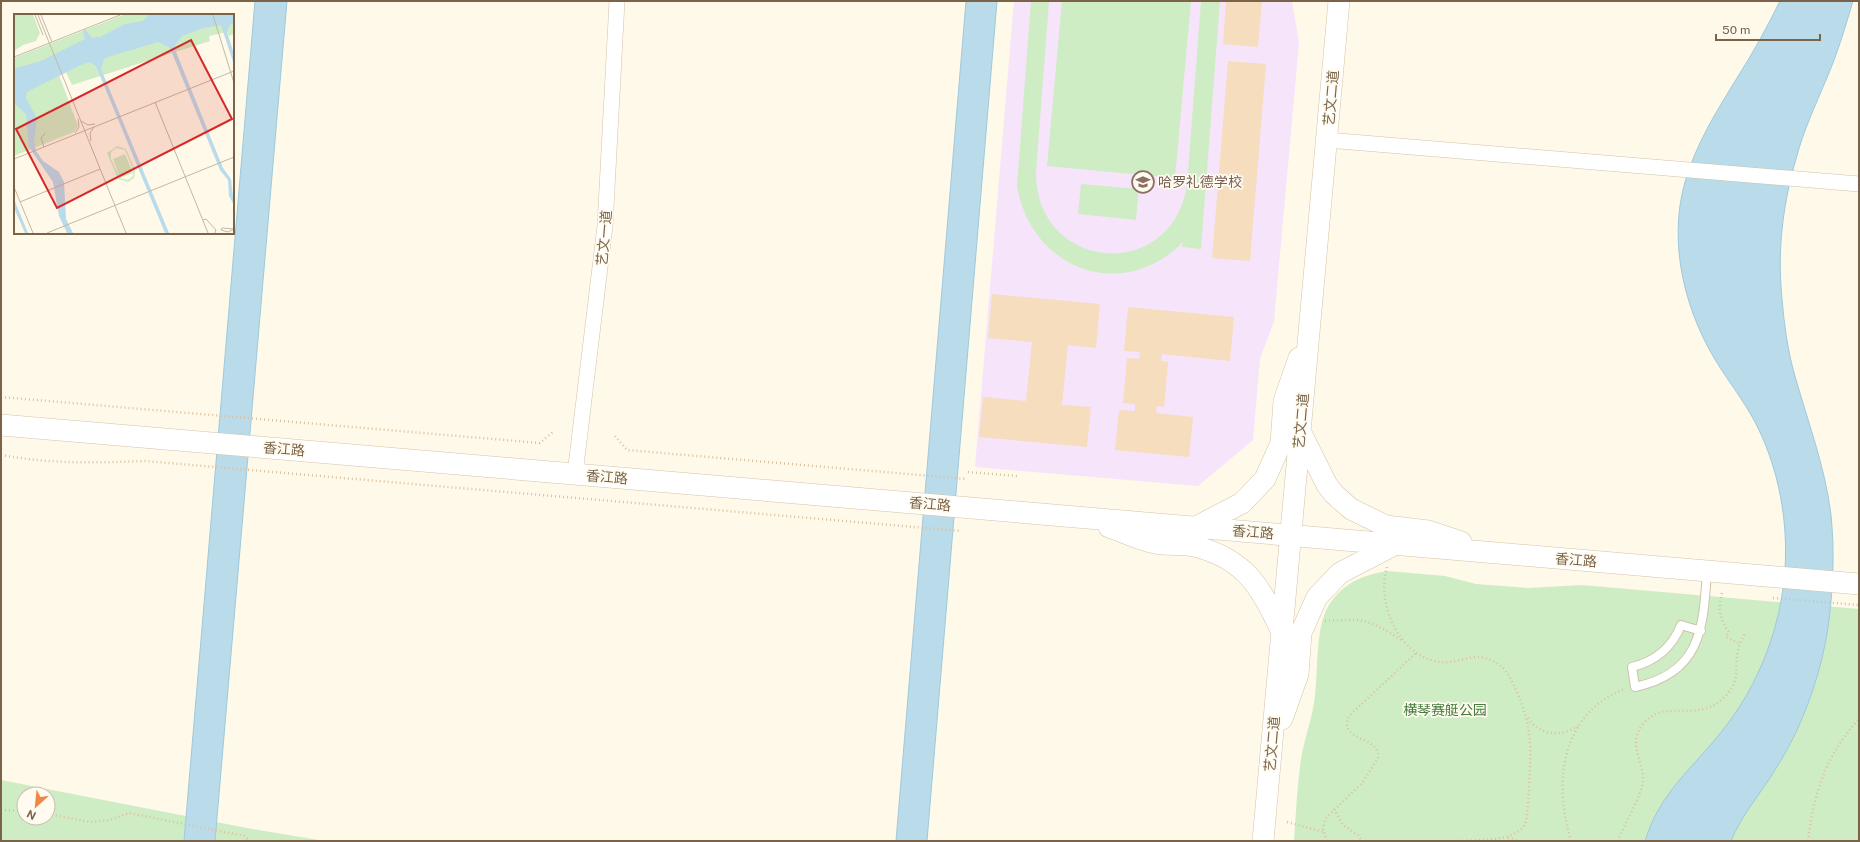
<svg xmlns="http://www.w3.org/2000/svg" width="1860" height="842" font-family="'Public Sans','Noto Sans SC',sans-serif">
  <rect width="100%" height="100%" fill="#fef9e8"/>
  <path fill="#f6e4fb" d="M1014,1H1292L1299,43L1274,321L1260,359L1253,440L1198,486L975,467Z"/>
  <path fill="#ceedc4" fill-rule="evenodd" d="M1031,1H1049L1036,172C1035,272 1172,284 1187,185L1201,1H1220L1201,249L1182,247L1183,242C1122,304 1031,269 1017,186Z
    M1062,1H1191L1175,178L1047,166Z
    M1081,184L1139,189L1136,220L1078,214Z
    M1387,571L1445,576L1476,584L1528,588L1582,585L1859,609V841H1294C1296,814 1297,786 1301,759C1304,740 1311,722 1314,703C1319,675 1314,629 1329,605C1343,583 1363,575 1387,571Z
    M1,780L247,828L325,841H1ZM24,794H48V818H24Z"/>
  <path fill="#badbea" stroke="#9fc9dc" d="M255,1H287L215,841H184Z
    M966,1H997L927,841H896Z
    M1780,1H1853C1845,28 1837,55 1826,80C1815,106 1803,132 1796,159C1784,200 1778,244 1781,286C1783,314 1786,342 1793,369C1806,417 1825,465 1831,515C1835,554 1833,595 1827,634C1819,680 1801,730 1775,770C1761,793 1741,816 1731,841H1645C1660,792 1693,768 1722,731C1759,685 1781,627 1785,569C1788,521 1779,471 1758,428C1748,407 1734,389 1721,369C1686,316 1667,245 1685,182C1696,144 1716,112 1737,78C1753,53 1767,27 1780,1Z"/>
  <path fill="#f5ddbd" d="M1226,1H1262L1258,47L1223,44Z
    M1228,61L1266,64L1250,261L1212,258Z
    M992,294L1100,304L1096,348L1068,345L1062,405L1091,407L1087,447L979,437L983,397L1026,401L1032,342L988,338Z
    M1128,307L1234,317L1230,361L1162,354L1161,361L1168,362L1164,407L1157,406L1156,413L1193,417L1189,457L1115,450L1119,410L1135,411V404L1123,403L1127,358L1139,359L1140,352L1124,351Z"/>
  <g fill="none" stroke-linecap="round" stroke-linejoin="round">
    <g stroke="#d1c2ac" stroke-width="10">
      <path id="lane" d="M1701,631L1681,625C1672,648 1656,661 1632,667L1635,687C1701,673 1703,629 1707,572"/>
    </g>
    <g stroke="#d1c2ac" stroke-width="16">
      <path id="street" d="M1327,140L1859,184
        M575,474L605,226L617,1"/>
    </g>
    <g stroke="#d4c4a9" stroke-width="22">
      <path id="secondary" d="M1,425L1859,584
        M1301,433L1327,485L1334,494L1351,509L1386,526L1428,531L1461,542
        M1109,527C1124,532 1140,540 1155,543C1169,546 1184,543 1198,547C1248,561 1261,589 1282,632
        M1196,527L1242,503L1265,479L1281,443L1284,401L1299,358
        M1282,719L1298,674L1301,633L1317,597L1340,573L1396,544
        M1263,841L1339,1"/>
    </g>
    <path stroke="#dbc0a0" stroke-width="2.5" stroke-dasharray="1 3" stroke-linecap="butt" d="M1,397L540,443L554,431
      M615,436L627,450L966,479
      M1,455C51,464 94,463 145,461L961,531
      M968,472L1017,476
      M1387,567C1376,604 1399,657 1440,662C1458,664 1475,651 1493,661C1505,666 1510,677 1515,688C1533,726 1531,749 1529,789C1528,801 1528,814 1525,825C1513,842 1479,840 1459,841
      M1722,593C1718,608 1719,619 1729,632L1726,637L1740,644
      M1773,598L1859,605
      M1325,621C1365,619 1367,618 1401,640
      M1528,718C1540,736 1561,737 1578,726
      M1334,809L1343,825L1358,835L1362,841
      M1,810L24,811
      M48,814L90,822L110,820L129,813L244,836L250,841
      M1287,822L1324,832
      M1508,838L1519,841
      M1327,841L1323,830L1325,819L1362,783L1378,758C1381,735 1337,742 1349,716L1416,653
      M1571,841C1557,794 1557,738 1598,704C1606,698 1615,692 1625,689
      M1618,841C1624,823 1643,795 1643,779C1643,758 1627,745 1643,724C1665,696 1701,727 1728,693C1741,677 1734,668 1738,650C1739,644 1743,639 1745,633
      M1808,841C1813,795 1827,753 1859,719"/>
    <use href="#lane" stroke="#fff" stroke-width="8"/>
    <use href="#street" stroke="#fff" stroke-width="15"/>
    <use href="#secondary" stroke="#fff" stroke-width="21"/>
  </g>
  <defs>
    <g id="school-ring" transform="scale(1.15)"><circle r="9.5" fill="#fffbf0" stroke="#8d6e63" stroke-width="1.5"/><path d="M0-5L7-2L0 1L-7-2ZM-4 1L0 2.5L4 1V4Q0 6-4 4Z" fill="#8d6e63"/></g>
  </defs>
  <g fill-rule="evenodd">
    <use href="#school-ring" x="1143" y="182"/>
  </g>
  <g text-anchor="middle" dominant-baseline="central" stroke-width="3.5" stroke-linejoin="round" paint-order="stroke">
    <g font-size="14" fill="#7a6349" stroke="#fffbf0">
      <text transform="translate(1331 98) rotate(-85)">艺文二道</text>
      <text transform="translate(604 238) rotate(-85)">艺文一道</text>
      <text transform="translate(1301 421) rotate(-85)">艺文二道</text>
      <text transform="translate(284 449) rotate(5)">香江路</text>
      <text transform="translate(607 477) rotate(5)">香江路</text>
      <text transform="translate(930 504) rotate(5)">香江路</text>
      <text transform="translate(1253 532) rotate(5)">香江路</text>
      <text transform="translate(1576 560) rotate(5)">香江路</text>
      <text transform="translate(1272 744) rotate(-85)">艺文二道</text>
    </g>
    <g font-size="14" fill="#785e54" stroke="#fffbf0" text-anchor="start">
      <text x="1158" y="182">哈罗礼德学校</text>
    </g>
    <g font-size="14" fill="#467b3d" stroke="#fffbf0">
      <text x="1445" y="710">横琴赛艇公园</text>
    </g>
  </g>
  <g transform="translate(14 14)">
    <rect width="220" height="220" fill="#fef9e8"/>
    <path d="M0,1H19L26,19L22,27L9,31L0,37ZM109,1H220V20L215,22L213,18L195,22L196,27L58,71L52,58L45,61L64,112L60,118L0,142V44ZM103,132L112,135L121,156L120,164L114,168L104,165L93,139ZM102,134L111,136L119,155V162L114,166L106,164L119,159L111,140L99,145L106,164L97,145V138Z" fill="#ceedc4" fill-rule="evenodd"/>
    <path d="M134,1H220V8L215,12L213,18L220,40V51L207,11L190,14L168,22L160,33L209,154L217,165L220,191L215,182L214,166L206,156L156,34L144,28L94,43L90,45L87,55L155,219H151L82,52L76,48L67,51L13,78L12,84L23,105L20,126L22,137L29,147L45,158L50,168L52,205L59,219H53L45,202L39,168L15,133L12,100L0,89V57L2,54L27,47L71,25L69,17L71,15L78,24L86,23L111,10L129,7ZM0,185L14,219H11L0,194Z" fill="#badbea"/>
    <path fill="none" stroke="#c5b8a3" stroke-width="1" d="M21,1L29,21M24,1L112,219M27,1L38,28M199,1L220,69M0,43L106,1M141,88L194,219M67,107L74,111L81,110M61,119L65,113L64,105M77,127L76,119L80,113M30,133L27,124L31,119M0,145L220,57M0,173L19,219M6,188L86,155M189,206L192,205L202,216L201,219M220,215L214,218L207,216L208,214L220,215M33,219L220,143"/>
    <path fill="#d62828" fill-opacity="0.15" stroke="#d62828" stroke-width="2" d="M177,26L218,105L43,194L2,115Z"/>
    <rect width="220" height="220" fill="none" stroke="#7a6349" stroke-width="2"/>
  </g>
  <rect width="1860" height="842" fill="none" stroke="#7a6349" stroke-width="4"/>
  <g transform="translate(36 806) rotate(207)"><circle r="19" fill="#fffbf0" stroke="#cabead"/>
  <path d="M0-3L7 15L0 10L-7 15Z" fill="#ef8745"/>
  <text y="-6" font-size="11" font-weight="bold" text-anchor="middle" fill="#7a6349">N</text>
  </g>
  <path d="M1716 34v6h104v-6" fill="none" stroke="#7a6349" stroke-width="2"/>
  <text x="1722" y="34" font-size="12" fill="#7a6349" stroke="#fffbf0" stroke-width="3" paint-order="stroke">50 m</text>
</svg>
